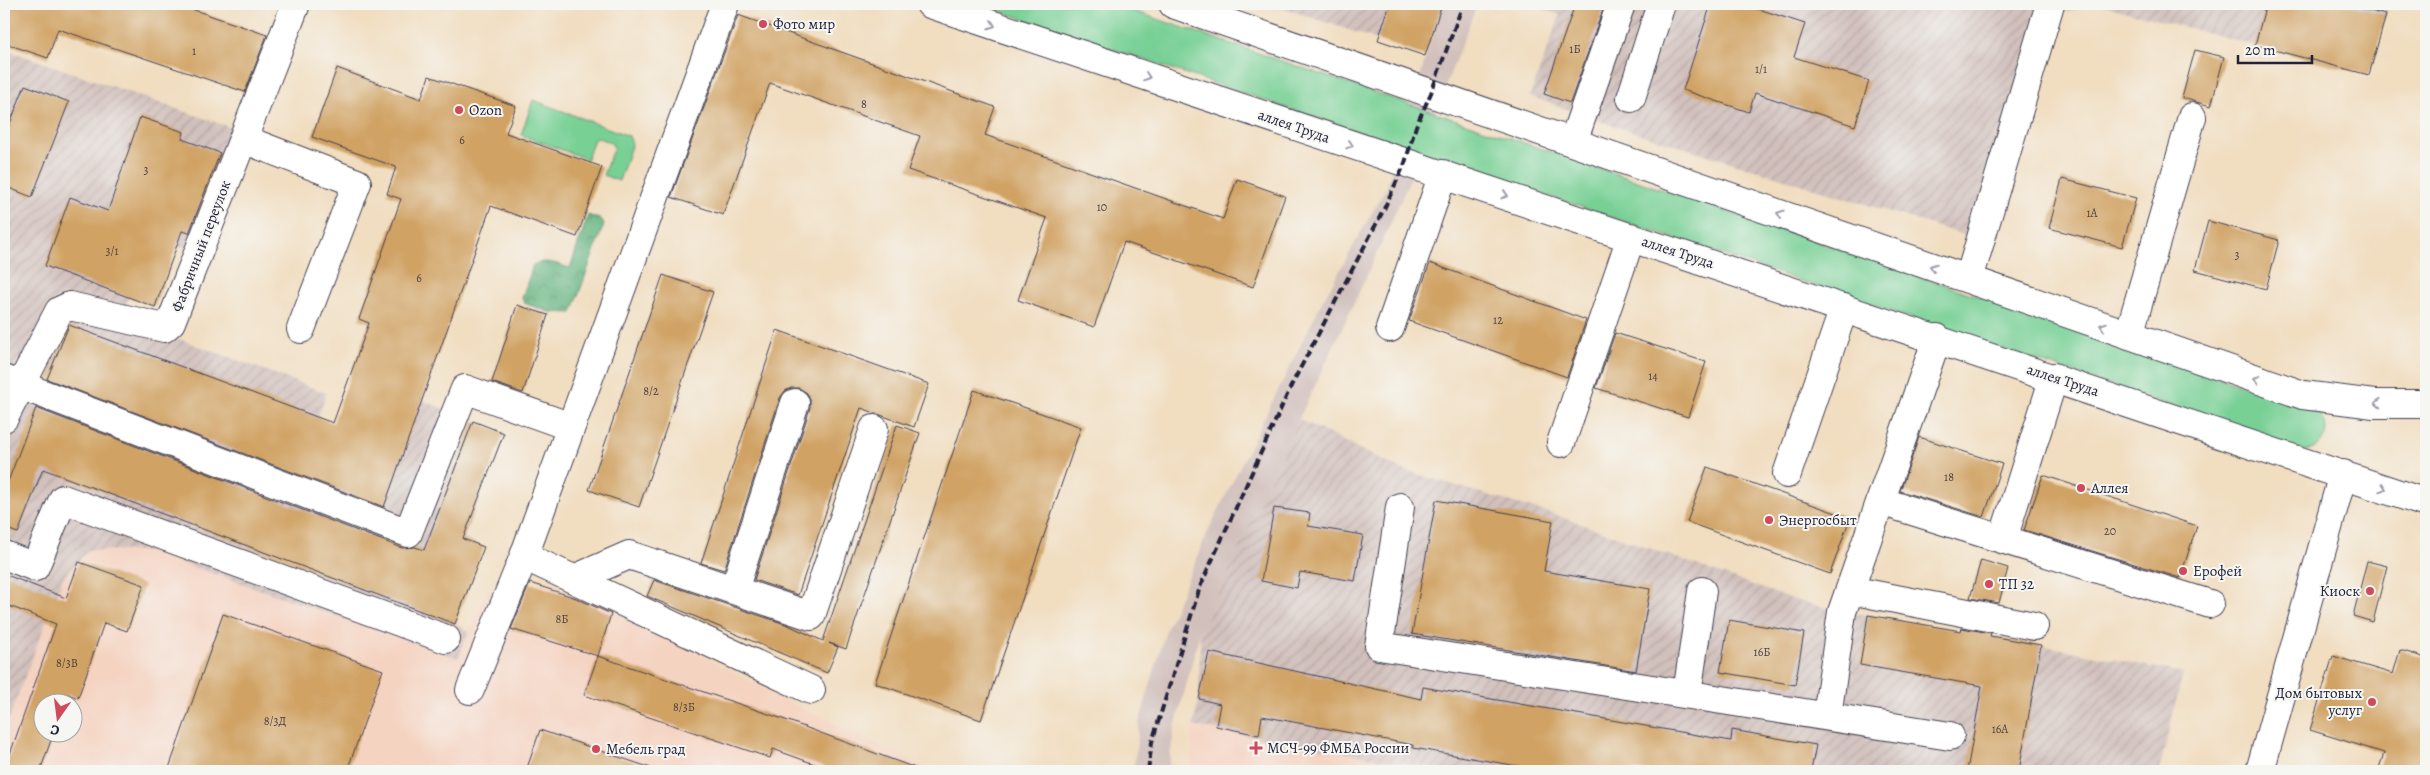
<svg xmlns="http://www.w3.org/2000/svg" width="2430" height="775" font-family="Alegreya,serif">
  <defs>
    <pattern id="industrial-furrows" width="10" height="10" patternUnits="userSpaceOnUse" patternTransform="scale(1.25)"><rect width="10" height="10" fill="#d1c0bc"/><path d="M-1 1l2-2M0 10L10 0M9 11l2-2" fill="none" stroke="#b3a5a2"/></pattern>
    <pattern id="forest-crowns" width="20" height="18" patternUnits="userSpaceOnUse" patternTransform="scale(1.25)"><rect width="20" height="18" fill="#62b27e"/><path d="M2 6a3 3 0 1 1 6 0M12 15a3 3 0 1 1 6 0" fill="none" stroke="#509068"/></pattern>
  </defs>
  <rect width="100%" height="100%" fill="#f6f6f2"/>
  <filter id="ink" filterUnits="userSpaceOnUse"><feTurbulence type="fractalNoise" baseFrequency=".02" numOctaves="2"/><feDisplacementMap in="SourceGraphic" scale="10" xChannelSelector="R" yChannelSelector="G"/><feConvolveMatrix kernelMatrix="1 2 1 2 8 2 1 2 1" color-interpolation-filters="sRGB"/></filter>
  <filter id="wash" filterUnits="userSpaceOnUse"><feTurbulence type="fractalNoise" baseFrequency=".0096" numOctaves="4" result="noise"/><feDisplacementMap in="SourceGraphic" scale="20" xChannelSelector="R" yChannelSelector="G"/><feGaussianBlur stdDeviation="1.12" result="paint"/><feColorMatrix in="noise" values="0 0 0 0 0 0 0 0 0 0 0 0 0 0 0 0 0 1.4 0 .05"/><feComposite in="paint" operator="in"/></filter>
  <g filter="url(#wash)">
    <rect width="100%" height="100%" fill="#f1ddc0"/>
    <path fill="#f5d3c1" fill-rule="evenodd" d="M88,550L148,551L458,658L487,589L516,600L524,579L614,608L789,702L935,771H4V731L63,578ZM42,702H72V732H42Z
      M1193,726L1448,771H1190Z"/>
    <path fill="url(#industrial-furrows)" d="M1272,4H1442L1425,56Z
      M1529,4H2389L2369,75L2097,4L2061,13L1967,236L1602,122L1530,96L1560,15Z
      M4,49L244,132L198,249L158,244L126,305L60,295L326,393L302,467L422,400L504,433L464,538L484,547L455,624L469,632L458,658L148,551L88,550L63,578L4,731Z
      M1299,419L1400,469L1559,516L1795,600L1842,612L1868,615L2041,645L2183,673L2159,771H1448L1193,726L1199,699L1200,633L1263,494Z"/>
    <path fill="#d1c0bc" d="M1442,4H1477L1406,189L1350,312L1263,494L1200,633L1174,731L1168,771H1133L1140,720L1166,630L1209,529L1321,304L1387,186Z"/>
    <path fill="#78d095" stroke="#4d7968" d="M979,4H1113L2318,411C2333,427 2326,446 2305,451Z
      M533,100L629,136L632,143L619,181L603,175L614,147L610,142L598,138L594,139L587,159L521,135Z"/>
    <path fill="url(#forest-crowns)" stroke="#426a5c" d="M588,215L602,220L604,224L572,313L549,312L524,303L522,298L533,265C545,258 559,265 570,268Z"/>
    <g id="blocks">
      <path fill="#d0a263" d="M4,4H177L267,35L245,92L58,29L48,58L4,43Z
        M1390,4H1442L1425,56L1378,40Z
        M1575,4H1605L1570,103L1544,94Z
        M1711,4H1743L1805,24L1794,57L1869,81L1855,126L1755,93L1749,112L1683,90Z
        M2266,4H2344L2386,15L2369,75L2255,45Z
        M738,15L995,107L985,135L1223,219L1237,179L1285,196L1253,287L1124,242L1094,327L1018,300L1047,218L908,170L920,136L770,83L723,215L671,197Z
        M2195,50L2224,57L2211,106L2182,98Z
        M337,68L421,99L429,76L516,106L506,133L602,167L577,237L491,206L384,507L47,379L69,325L333,423L369,323L359,319L401,199L387,194L396,167L312,137Z
        M25,85L69,102L32,197L4,186V139Z
        M140,117L184,132L182,139L220,153L189,233L182,231L155,307L45,266L70,197L108,211Z
        M2062,179L2136,198L2122,247L2049,228Z
        M2208,221L2279,240L2266,289L2195,270Z
        M1430,263L1586,320L1567,377L1409,321Z
        M663,275L713,292L639,507L589,490Z
        M517,305L548,315L523,393L492,382Z
        M777,330L929,384L914,427L861,408L798,595L754,580L810,408V400L807,393L799,388H791L785,391L780,398L724,570L701,563Z
        M1615,333L1706,362L1688,417L1596,388Z
        M974,390L1081,427L981,720L875,683Z
        M36,408L402,548L415,547L424,550L473,421L504,433L463,539L484,547L455,624L43,469L18,533L4,528V492Z
        M897,425L920,433L846,649L829,643L838,647L827,673L647,596L654,580L788,625L823,641Z
        M1919,437L2002,464L1984,517L1900,491Z
        M1707,467L1850,518L1830,574L1687,522Z
        M2043,475L2197,526L2180,578L2024,530Z
        M1436,500L1553,521L1544,571L1650,589L1636,671L1412,634Z
        M1274,508L1310,513L1308,526L1363,535L1355,581L1300,572L1297,588L1261,581Z
        M1981,560L2008,568L1999,603L1970,598Z
        M2367,561L2387,566L2373,622L2353,616Z
        M79,562L144,585L127,631L104,623L78,698L68,694L65,702H42V732H54L40,771H4L56,624L4,604V574L66,598Z
        M530,583L576,598L611,614L598,656L511,629Z
        M223,614L383,670L347,771H168Z
        M1868,615L1961,631L1962,628L1991,633L1990,636L2041,645L2019,771H1967L1982,686L1860,665Z
        M1729,620L1804,633L1795,685L1720,672Z
        M2400,650L2426,658V771H2378L2384,753L2310,730L2333,656L2393,674Z
        M1209,652L1421,699L1423,687L1731,741L1732,730L1816,745L1811,771H1547L1413,748V745L1262,716L1259,735L1216,726L1220,704L1199,699Z
        M598,656L783,719L918,769L917,771H834L773,749L770,758L584,695Z
        M540,730L651,768V771H526Z"/>
    </g>
  </g>
  <g filter="url(#ink)">
    <use href="#blocks" fill-opacity="0" stroke="#413e4f" stroke-width="1"/>
    <g fill="none" stroke-linecap="round" stroke-linejoin="round">
      <g stroke="#413e4f" stroke-width="30">
        <path id="minor" d="M930,4L2426,503
          M1173,4L2303,395L2374,404H2426
          M1631,98L1661,4
          M243,139L357,183L301,329
          M1573,142L1621,4
          M1969,279L2050,4
          M1390,328L1443,174
          M2129,335L2192,117
          M4,379L408,533L465,389L571,427
          M4,418L59,311L70,306L164,328L171,322L296,4
          M1561,443L1631,237
          M1787,474L1844,308
          M1896,506L2210,604
          M1400,507L1379,646L1950,736
          M2003,539L2054,377
          M4,555L35,567L63,499L446,639
          M524,556L811,690
          M574,579L629,555L811,616L874,429
          M734,590L795,403
          M1850,590L2034,626
          M470,690L524,556L725,4
          M1687,694L1702,591
          M1827,716L1842,612L1937,338
          M2260,771L2343,474"/>
      </g>
      <use href="#minor" stroke="#fff" stroke-width="28"/>
      <path stroke="#22223b" stroke-width="4" stroke-dasharray="8 4" stroke-linecap="butt" d="M1148,771L1152,742L1200,587L1292,384L1383,211L1405,163L1416,126L1431,93L1463,4"/>
    </g>
    <defs><path id="oneway-chevron" d="M-2-3.5L2.5 0L-2 3.5" fill="none" stroke-width="1.6" stroke-linecap="round" stroke-linejoin="round" transform="scale(1.25)"/></defs>
    <g stroke="#9c9ca7">
      <use href="#oneway-chevron" transform="translate(992 25) rotate(19)"/>
      <use href="#oneway-chevron" transform="translate(1147 77) rotate(19)"/>
      <use href="#oneway-chevron" transform="translate(1350 145) rotate(19)"/>
      <use href="#oneway-chevron" transform="translate(1505 195) rotate(18)"/>
      <use href="#oneway-chevron" transform="translate(1780 214) rotate(-161)"/>
      <use href="#oneway-chevron" transform="translate(1933 267) rotate(-161)"/>
      <use href="#oneway-chevron" transform="translate(2103 326) rotate(-161)"/>
      <use href="#oneway-chevron" transform="translate(2257 379) rotate(-161)"/>
      <use href="#oneway-chevron" transform="translate(2378 403) rotate(-178)"/>
      <use href="#oneway-chevron" transform="translate(2383 488) rotate(19)"/>
    </g>
  </g>
  <g fill="#d1495b" stroke="#f6f6f2" stroke-width="2">
    <circle cx="763" cy="24" r="5"/>
    <circle cx="459" cy="110" r="5"/>
    <circle cx="2081" cy="488" r="5"/>
    <circle cx="1769" cy="520" r="5"/>
    <circle cx="2183" cy="571" r="5"/>
    <circle cx="1989" cy="584" r="5"/>
    <circle cx="2370" cy="591" r="5"/>
    <circle cx="2372" cy="702" r="5"/>
    <path d="M1253.5 740.5h5v5h5v5h-5v5h-5v-5h-5v-5h5z"/>
    <circle cx="596" cy="749" r="5"/>
  </g>
  <g text-anchor="middle" dominant-baseline="central" stroke-width="4" stroke-linejoin="round" paint-order="stroke">
    <g font-size="12" fill="#4e4245">
      <text x="1575" y="49">1Б</text>
      <text x="194" y="51">1</text>
      <text x="1761" y="69">1/1</text>
      <text x="864" y="104">8</text>
      <text x="462" y="140">6</text>
      <text x="146" y="170">3</text>
      <text x="1102" y="207">10</text>
      <text x="2092" y="213">1А</text>
      <text x="112" y="251">3/1</text>
      <text x="2237" y="255">3</text>
      <text x="419" y="278">6</text>
      <text x="1498" y="320">12</text>
      <text x="1653" y="376">14</text>
      <text x="651" y="391">8/2</text>
      <text x="1949" y="477">18</text>
      <text x="2110" y="531">20</text>
      <text x="562" y="619">8Б</text>
      <text x="1762" y="652">16Б</text>
      <text x="67" y="663">8/3В</text>
      <text x="684" y="707">8/3Б</text>
      <text x="275" y="721">8/3Д</text>
      <text x="2000" y="729">16А</text>
    </g>
    <g font-size="15" fill="#22223b" stroke="#f6f6f2" text-anchor="start">
      <text x="773" y="24">Фото мир</text>
      <text x="469" y="110">Ozon</text>
      <text x="2091" y="488">Аллея</text>
      <text x="1779" y="520">Энергосбыт</text>
      <text x="2193" y="571">Ерофей</text>
      <text x="1999" y="584">ТП 32</text>
      <text x="2360" y="591" text-anchor="end">Киоск</text>
      <text x="2362" y="693" text-anchor="end">Дом бытовых<tspan x="2362" dy="17">услуг</tspan></text>
      <text x="1267" y="748">МСЧ-99 ФМБА России</text>
      <text x="606" y="749">Мебель град</text>
    </g>
    <g font-size="15" fill="#22223b" stroke="#f6f6f2">
      <text transform="translate(1294 126) rotate(19)">аллея Труда</text>
      <text transform="translate(201 246) rotate(-69)">Фабричный переулок</text>
      <text transform="translate(1678 252) rotate(18)">аллея Труда</text>
      <text transform="translate(2063 380) rotate(18)">аллея Труда</text>
    </g>
  </g>
  <rect width="2430" height="775" fill="none" stroke="#f6f6f2" stroke-width="20"/>
  <g transform="translate(58 718) rotate(194)"><circle r="24" fill="#f6f6f2" stroke="#a1a1a9"/>
  <path d="M0-4L9 19L0 12L-9 19Z" fill="#d1495b"/>
  <text y="-8" font-size="14" font-weight="bold" text-anchor="middle" fill="#22223b">С</text>
  </g>
  <path d="M2238 55v8h74v-8" fill="none" stroke="#22223b" stroke-width="2.5"/>
  <text x="2245" y="55" font-size="15" fill="#22223b" stroke="#f6f6f2" stroke-width="4" paint-order="stroke">20 m</text>
</svg>
